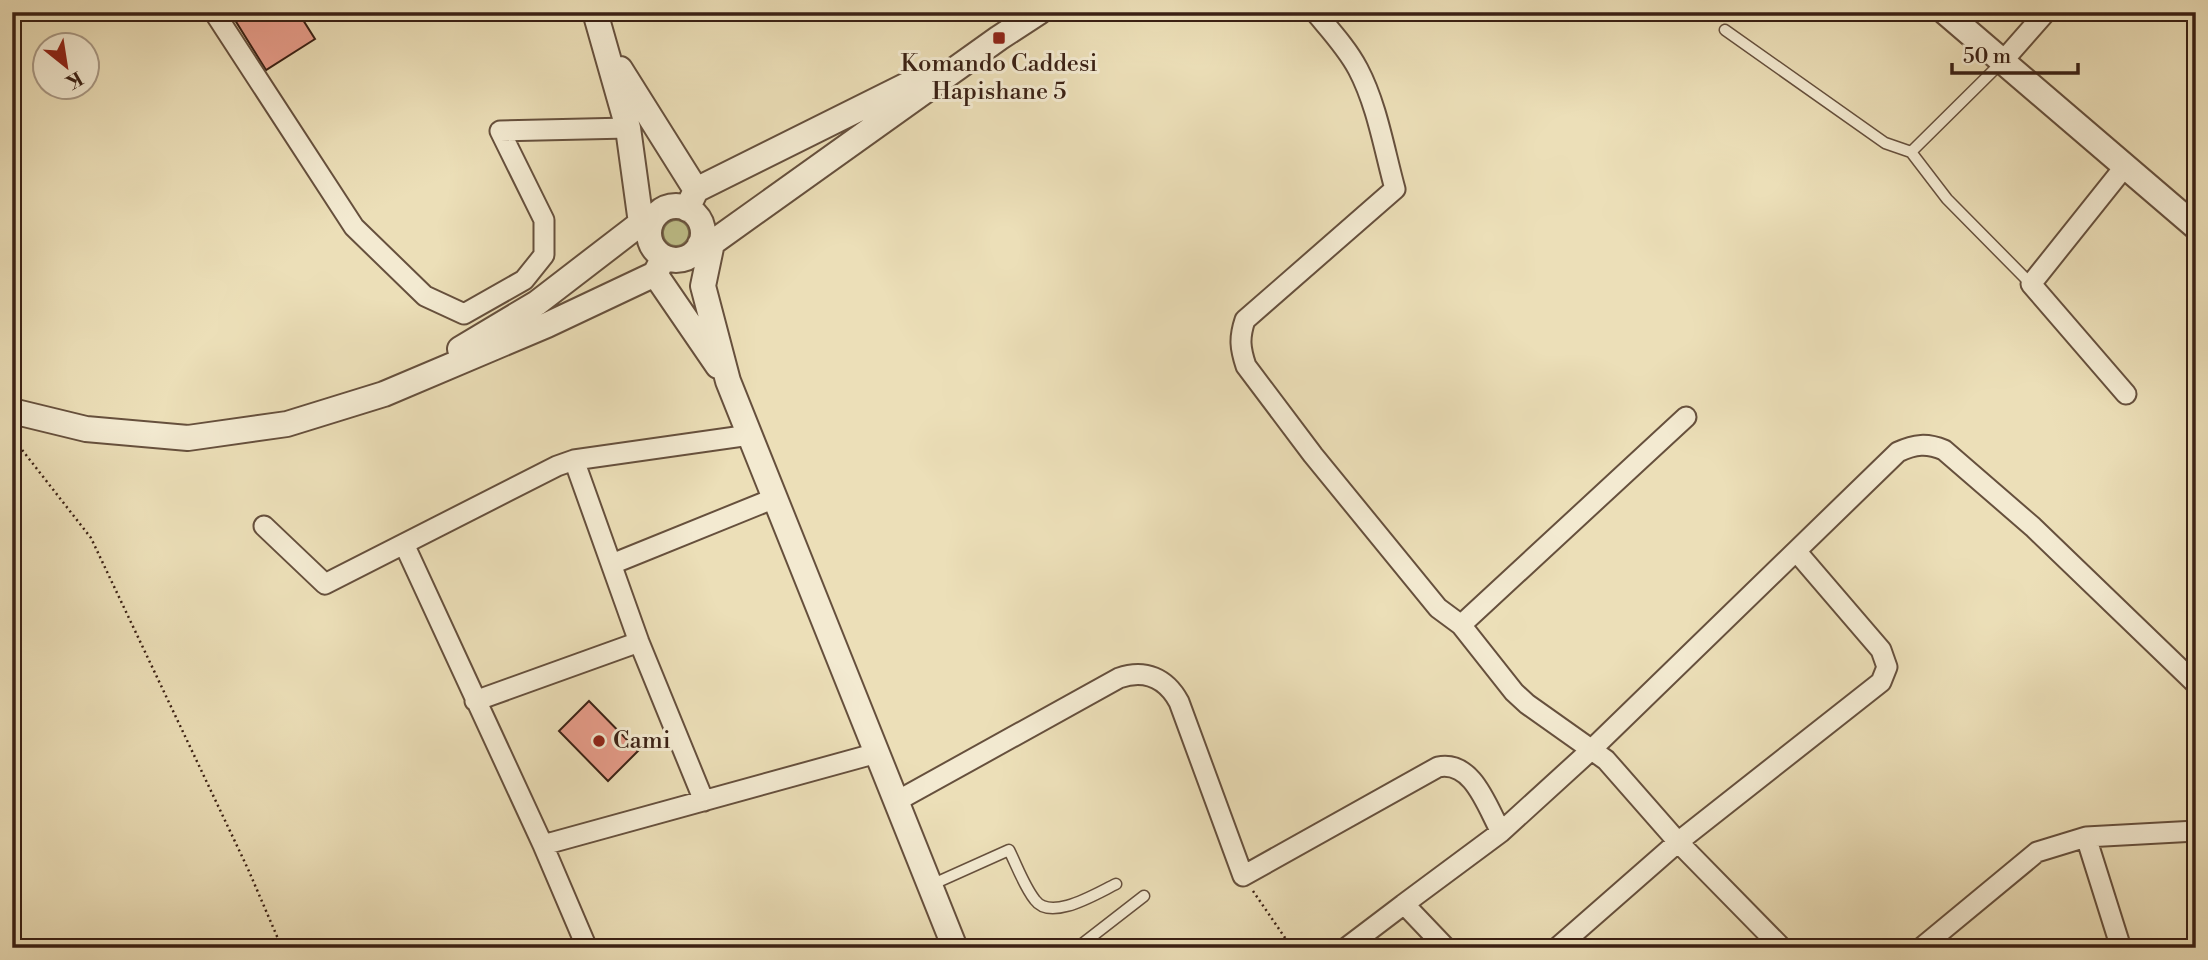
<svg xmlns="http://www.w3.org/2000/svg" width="2208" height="960" font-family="'Libre Bodoni',serif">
  <rect width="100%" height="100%" fill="#ecdfb8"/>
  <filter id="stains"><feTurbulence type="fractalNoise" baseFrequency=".00286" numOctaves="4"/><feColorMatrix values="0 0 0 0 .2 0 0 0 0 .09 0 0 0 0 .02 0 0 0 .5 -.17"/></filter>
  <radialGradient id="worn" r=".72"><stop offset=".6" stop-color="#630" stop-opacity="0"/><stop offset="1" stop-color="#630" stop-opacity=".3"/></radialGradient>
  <path fill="#bfc08a" stroke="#7c704f" stroke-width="2" d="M663 233a13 13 0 1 1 26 0a13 13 0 1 1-26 0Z"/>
  <path fill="#e89d8b" stroke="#3a2014" stroke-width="2" d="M230,12H298L315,39L266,70Z
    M589,701L638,751L608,781L559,731Z"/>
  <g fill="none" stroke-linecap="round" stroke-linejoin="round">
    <g stroke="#66503d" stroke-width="13">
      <path id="service" d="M1725,30L1885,143L1911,152L1947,199L2031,284
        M1911,152L2002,62
        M931,885L1009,850C1017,866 1024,886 1035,900C1051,922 1097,893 1116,884
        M1077,948L1144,896"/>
    </g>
    <g stroke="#66503d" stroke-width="23">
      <path id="minor" d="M214,12L354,227L425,296L464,314L524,280L544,255V220L500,131L628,128
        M1315,12C1330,30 1347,48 1358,69C1377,105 1384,149 1395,189L1245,320C1239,338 1240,348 1246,366L1313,455L1438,608L1461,625L1514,692L1527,704L1606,760L1678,842L1782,948
        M2002,62L2046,12
        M2126,165L2031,284L2126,394
        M574,460L639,642L704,801
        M264,526L325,584L557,466L574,460L750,435
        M404,544L543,845L587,948
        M612,564L775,498
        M1461,625L1686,417
        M475,701L639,642
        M897,801L1119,678C1145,669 1166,678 1179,702L1243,876L1438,767C1473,760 1487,807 1501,832
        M2086,837L2121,948
        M543,845L877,753
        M1346,948L1404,904
        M1446,948L1404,904L1501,832L1591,750L1898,452C1915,444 1927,443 1944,450L2033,527L2196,684
        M1557,948L1678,842L1881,682L1887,667L1881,650L1796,551
        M1921,948L2037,852L2086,837L2196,831"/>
    </g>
    <g stroke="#66503d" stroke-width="28">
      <path id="tertiary" d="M595,12L628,128L641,223
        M1945,12L2196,227
        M620,69L696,190
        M649 233a27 27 0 1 1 54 0a27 27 0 1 1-54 0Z
        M687,209L696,190L927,75
        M712,243L703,286L728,381L955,948
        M700,244L712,243L999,38L1039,12
        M655,274L718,366
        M460,349L537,303L641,223
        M12,411L86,429L188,438L287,424L384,394L547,325L655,274L664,257"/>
    </g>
    <path stroke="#3a2014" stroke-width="2.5" stroke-dasharray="2 3.5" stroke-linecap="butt" d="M12,437L91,538L248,869L282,948
      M1253,891L1292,948"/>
    <use href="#service" stroke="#f3ead1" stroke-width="10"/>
    <use href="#minor" stroke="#f3ead1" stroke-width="19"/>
    <use href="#tertiary" stroke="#f3ead1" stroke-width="24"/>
  </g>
  <g fill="#8f2418" stroke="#f3ead1" stroke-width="2.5">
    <rect x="992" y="31" width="14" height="14" rx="3.5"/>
    <circle cx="599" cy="741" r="7"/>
  </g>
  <g text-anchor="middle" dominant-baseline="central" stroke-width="6" stroke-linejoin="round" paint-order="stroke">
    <g font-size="24" fill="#3a2014" stroke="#f3ead1">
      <text x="999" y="64">Komando Caddesi<tspan x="999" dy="28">Hapishane 5</tspan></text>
      <text x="613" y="741" text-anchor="start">Cami</text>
    </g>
  </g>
  <rect width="2208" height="960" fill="none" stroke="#ecdfb8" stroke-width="42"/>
  <rect x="14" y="14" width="2180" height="932" fill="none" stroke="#3a2014" stroke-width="3.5"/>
  <rect x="21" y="21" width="2166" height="918" fill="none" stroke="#3a2014" stroke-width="2"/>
  <g transform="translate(66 66) rotate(150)"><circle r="33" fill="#f3ead1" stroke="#a99985" stroke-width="2"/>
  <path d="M0-5L12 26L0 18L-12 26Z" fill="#8f2418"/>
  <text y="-10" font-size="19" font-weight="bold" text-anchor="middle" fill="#3a2014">K</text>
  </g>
  <path d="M1952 63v10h126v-10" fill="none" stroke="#3a2014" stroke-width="3.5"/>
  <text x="1963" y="63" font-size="21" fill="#3a2014" stroke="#f3ead1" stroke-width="5" paint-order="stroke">50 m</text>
  <rect width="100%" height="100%" filter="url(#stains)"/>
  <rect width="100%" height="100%" fill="url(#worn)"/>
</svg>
